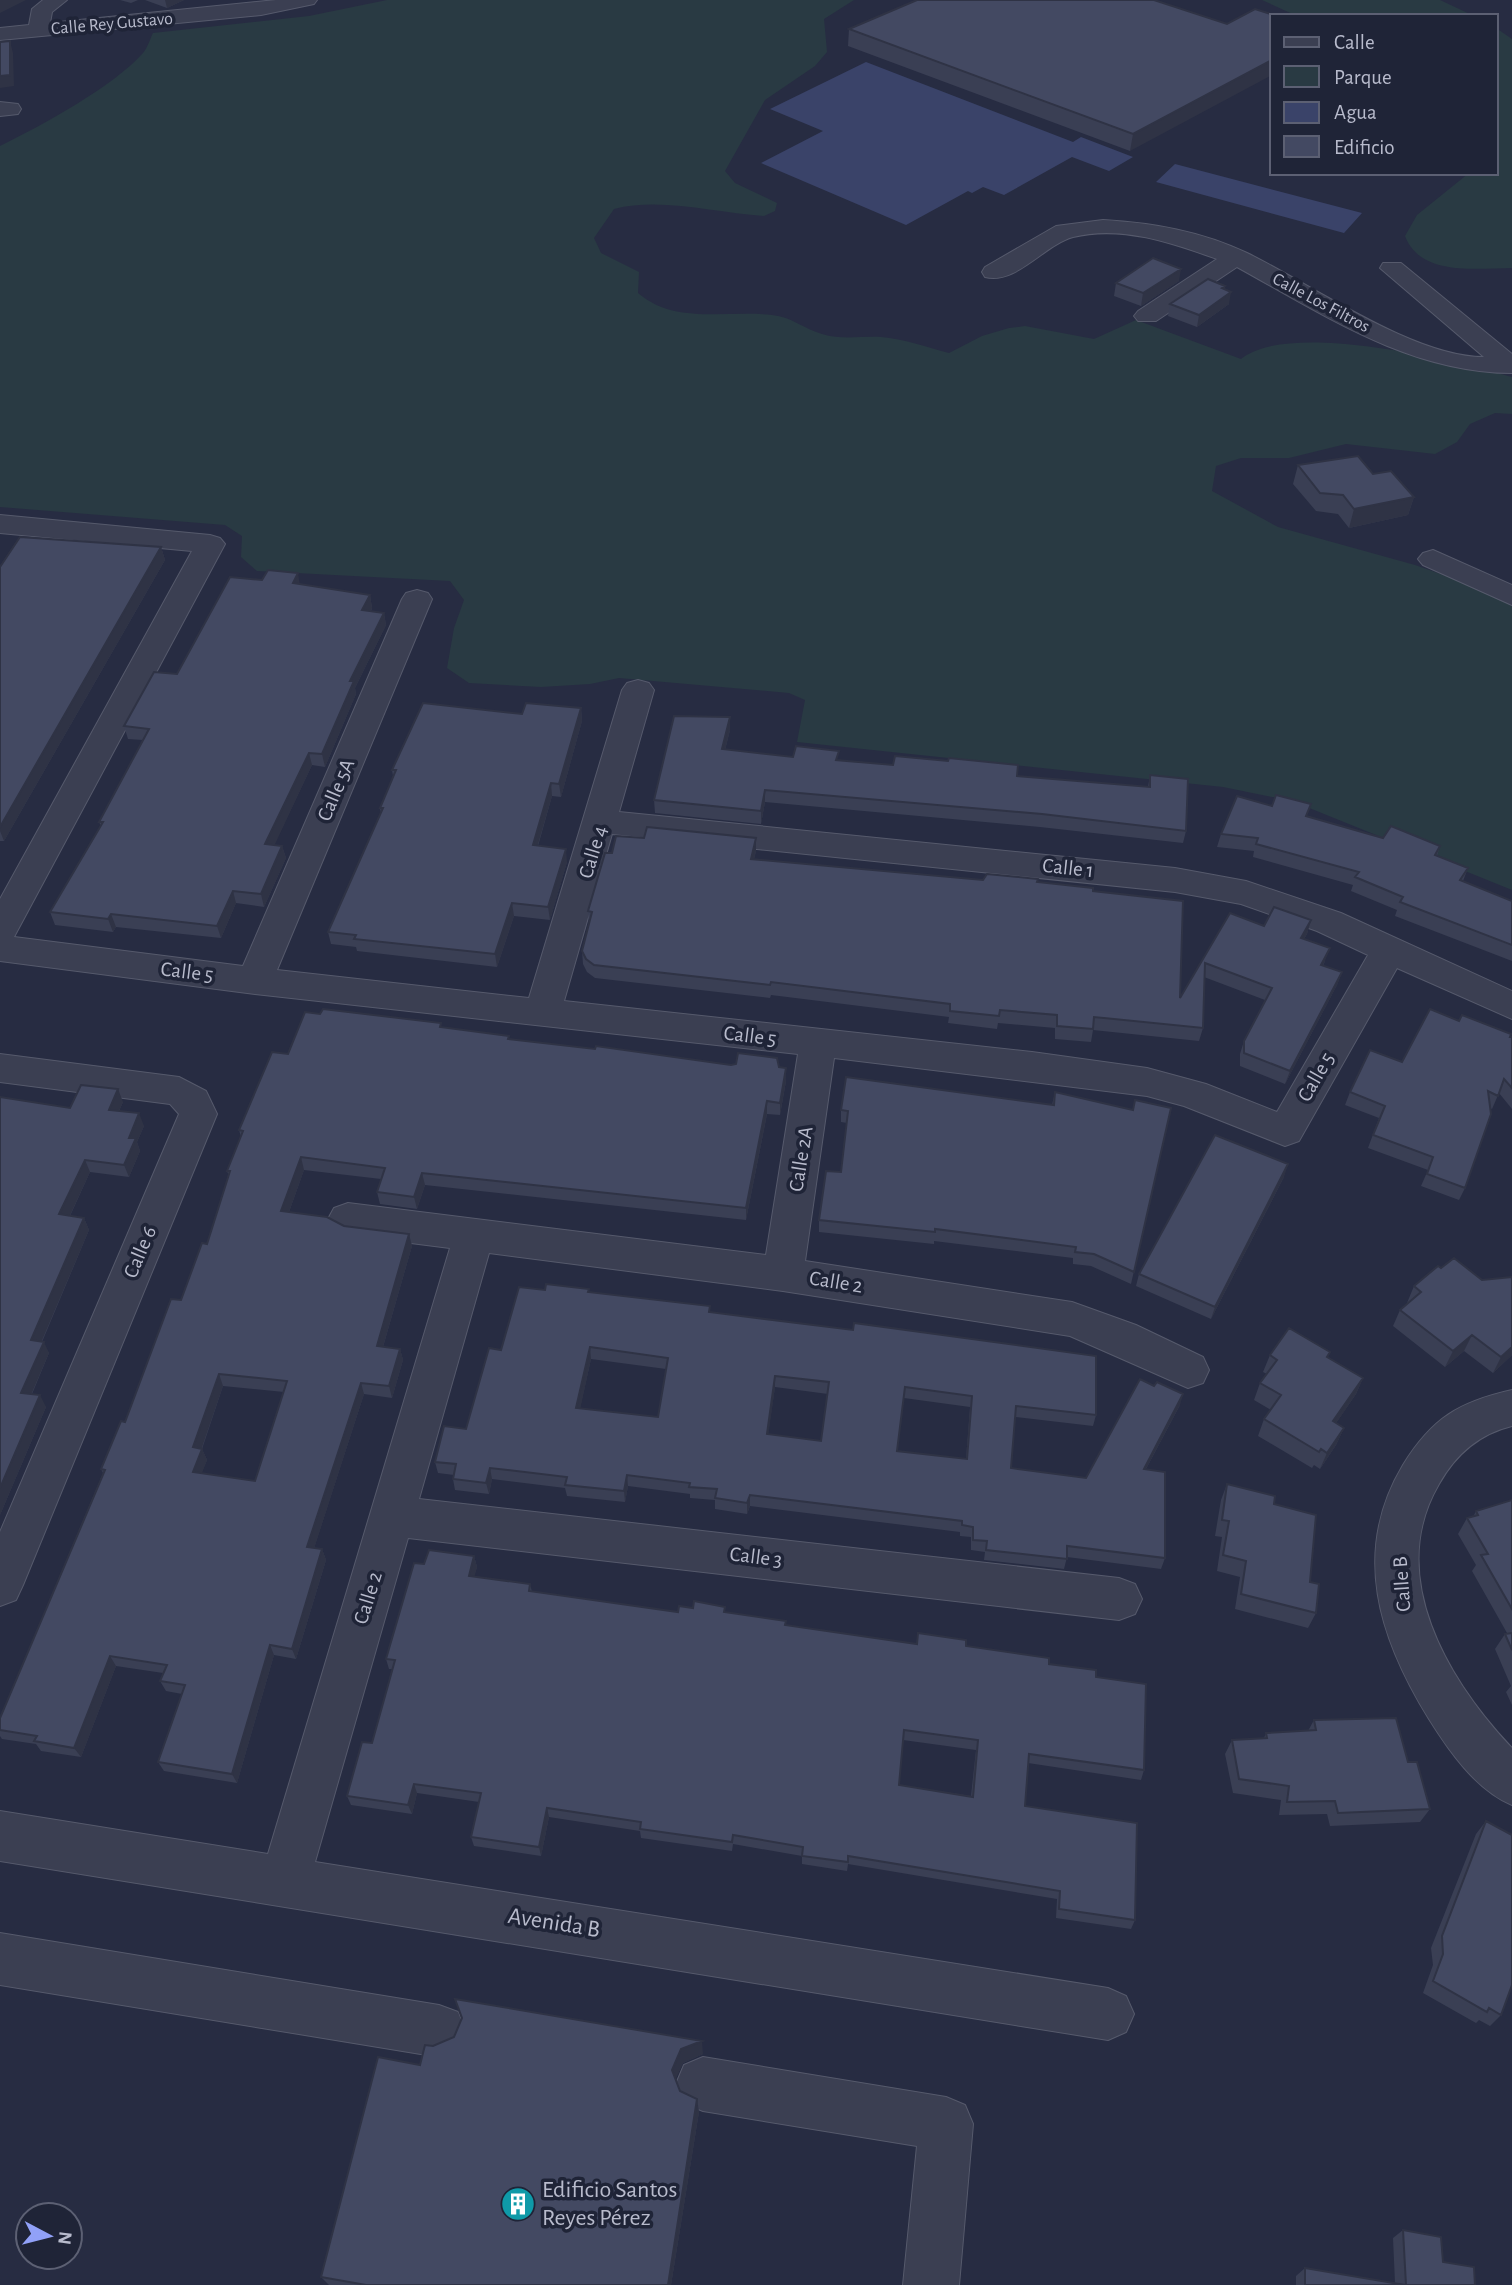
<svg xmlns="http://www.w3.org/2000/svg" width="1512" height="2285" font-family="'Alegreya Sans',sans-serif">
  <rect width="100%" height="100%" fill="#272c42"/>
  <path fill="#293a43" d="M387,0H854L824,19L827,52L815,66L765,100L725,171L735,183L777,203L775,211L764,216C715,213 662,197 614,209L594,238L601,253L639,272L638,293C675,325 726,310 772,315C792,317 804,329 822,334C841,340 861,336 881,337C904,339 926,347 949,353L982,336L1009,328L1025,326L1094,339L1136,320L1241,359C1288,320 1455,360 1512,377V414L1495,413L1470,424L1457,442L1435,454L1346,444L1289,458H1241L1216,466L1212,491L1278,527L1415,565L1512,599V890L1292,801L1223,787L797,742L805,700L789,693L619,678L590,684L541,687L469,683L447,668L454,628L464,600L450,581L257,571L241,557L242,536L225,525L0,507V146C41,126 114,86 143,53C148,47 150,39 153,33L309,16Z
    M1262,0H1440L1474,16H1297Z
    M1496,28L1512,39V268C1476,268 1421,277 1405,236L1417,215L1469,173H1496Z"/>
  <path fill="#3a4369" d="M866,62L1073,142L1081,137L1133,157L1109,171L1072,157L1004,195L983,187L972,193L968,191L906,225L761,163L823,131L770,109Z
    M1175,164L1362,213L1344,233L1156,182Z"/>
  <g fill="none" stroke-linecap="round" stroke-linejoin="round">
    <g stroke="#565a6c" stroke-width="2">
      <path id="minor" d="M43,0H67L52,12L50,23L276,0H317L314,4L261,15L0,40V28L29,25L32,9Z
        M0,102L18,104L21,109L18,114L0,116Z
        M1103,220C1153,223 1201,231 1247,253C1311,284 1413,357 1484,357L1380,268L1383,263H1401L1512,354V373C1410,373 1324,315 1237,267L1156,321H1138L1134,316L1138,311L1217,259C1172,243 1122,225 1073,237C1044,245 1016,285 985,277L982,272L985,267L1056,226Z
        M0,515L210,535L220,538L225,544L14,937L243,966L402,599L406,593L417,590L428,593L432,599L277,970L529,998L622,690L627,683L638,680L649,683L654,690L619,812L1175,868L1246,881L1341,913L1512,991V1019L1397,968L1299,1141L1285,1146L1184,1106L1147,1096L834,1058L805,1261L1072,1302L1136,1325L1203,1357L1209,1370L1203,1383L1188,1388L1070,1336L783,1291L489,1253L419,1499L1119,1578L1135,1584L1142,1599L1135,1614L1119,1620L408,1538L315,1862L1108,1988L1126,1996L1134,2014L1126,2032L1108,2040L0,1861V1811L268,1854L450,1248L348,1235L334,1230L328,1219L334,1208L348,1203L766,1255L798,1054L255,994L0,961V899L192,551L0,533ZM612,834L1175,892L1241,904L1317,931L1368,955L1277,1112L1206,1084L1147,1068L1032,1052L564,1001Z
        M1433,550L1512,585V605L1423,565L1418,559L1423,553Z
        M0,1054L179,1077L206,1091L217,1114L23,1585L16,1600L0,1606V1532L179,1114L170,1104L0,1082Z
        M1512,1390V1426C1479,1434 1456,1454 1439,1484C1385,1576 1448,1680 1512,1748V1805C1476,1790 1449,1751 1429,1719C1379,1638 1351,1552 1403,1465C1432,1418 1459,1402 1512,1390Z
        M0,1933L439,2005L458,2012L465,2031L458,2050L439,2057L0,1985Z
        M703,2057L946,2097L965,2105L973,2124L959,2285H903L917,2146L703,2111L684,2103L676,2084L684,2065Z"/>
    </g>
    <use href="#minor" fill="#3b3f52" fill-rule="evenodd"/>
  </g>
  <path fill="#3a3f54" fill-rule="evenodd" d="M120,0H138L131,3Z
    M145,0H184L167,8Z
    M1227,24L1130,151L848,46L849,29Z
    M1179,281L1141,306L1114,296L1116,283Z
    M1225,286V289L1229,304L1197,327L1168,316L1170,304Z
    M1298,465L1373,474L1414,497L1408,515L1349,528L1338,514L1316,511L1293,484Z
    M161,547L165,560L4,841H0V567Z
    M300,584L370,595L372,608L371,611L384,613L386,625L355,688L356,694L325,767L312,765L274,845L282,846L286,858L264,907L236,903L221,938L116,927L113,932L55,925L50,912L101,826L99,822L143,740L128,739L124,726L177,674Z
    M581,708L582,721L561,797L552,796L538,846L567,862L550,920L514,916L497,967L357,951L356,947L331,944L328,932L381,814L380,808L393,776L392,770L522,714Z
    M730,730L725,750L793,757L1148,787L1150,775L1186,831L1183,843L1040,827L765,802L761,824L655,813L654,800Z
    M1308,816L1383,838L1440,846L1437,856L1468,868L1463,881L1512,901V961L1395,916L1397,910L1351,891L1353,885L1253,857L1254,851L1217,847L1221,834Z
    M644,838L756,851L754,859L983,880L1037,882L1093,891L1180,998L1230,913L1264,926L1311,920L1307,934L1304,939L1325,961L1323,966L1342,972L1337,985L1285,1084L1240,1066V1054L1244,1041L1265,1000L1204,977L1203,1028L1199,1041L1093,1030L1091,1042L1055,1039V1028L998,1023L997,1029L948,1023L949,1017L771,995L770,998L595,978L587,972L583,964L582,951L589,924L588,911L612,853Z
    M1459,1021L1512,1037V1109L1499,1093L1492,1109L1490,1108L1465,1188L1459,1200L1421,1186L1428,1170L1368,1148L1379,1118L1345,1105L1350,1092L1402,1062Z
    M442,1028L509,1036V1039L731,1065L779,1067L786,1081L780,1115L767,1114L746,1220L425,1185L417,1209L380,1204L377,1192L381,1179L304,1170L289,1212L344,1226L409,1234L412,1246L383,1347L400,1349L403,1360L392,1398L364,1394L314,1548L322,1549L326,1560L296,1659L274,1655L237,1783L164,1771L158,1762L182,1694L166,1691L160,1681L163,1673L116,1666L81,1757L41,1751L36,1744L2,1739L0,1736V1718L103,1473L101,1469L125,1422L207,1244L229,1176L227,1171L241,1137L239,1130L288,1054ZM223,1386L284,1392L255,1481L201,1474L207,1460L202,1449Z
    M1055,1092L1133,1110L1171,1108L1131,1284L1091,1266L1073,1264V1258L934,1241V1244L819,1232V1220L841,1172L847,1123L841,1122V1110L1052,1105Z
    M123,1102L119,1111L144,1126L137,1142L140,1151L129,1177L90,1172L70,1216L84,1218L89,1230L42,1342L49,1353L32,1394L46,1407L0,1515L70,1108Z
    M1284,1177L1211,1319L1136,1286L1139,1274Z
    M1441,1268L1482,1280L1512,1277V1355L1493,1373L1464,1351L1445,1367L1393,1326L1400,1310L1408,1303H1407L1414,1286Z
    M589,1289V1292L710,1306V1312L1096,1415L1093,1426L1015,1417L1011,1468L1086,1478L1180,1405L1146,1469L1165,1558L1161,1569L1067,1557L1064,1569L984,1560L985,1552L971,1550V1537L960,1536V1532L750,1506L747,1514L715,1509V1500L690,1498V1494L628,1486L625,1502L567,1496L565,1488L492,1479L489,1494L455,1490L453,1479L454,1475L438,1473L435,1462L466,1429L545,1290ZM591,1359L666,1369L658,1417L580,1408ZM775,1387L828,1394L821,1441L768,1434ZM904,1398L970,1407L966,1459L897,1451Z
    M1330,1352L1328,1357L1363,1378L1356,1394L1336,1423L1344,1428L1336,1445L1320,1469L1314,1465L1312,1468L1258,1436L1264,1419L1271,1410L1254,1400L1260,1383L1267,1374L1263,1372L1270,1355Z
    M1227,1484L1274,1504L1310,1582L1316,1613L1308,1628L1235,1609L1240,1577L1217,1571L1222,1537L1215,1536L1221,1500Z
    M1512,1500V1705L1506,1692L1511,1686L1495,1649L1505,1634L1507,1633L1472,1571L1476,1565L1458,1534L1467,1518L1473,1517L1476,1511Z
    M474,1556L477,1567L474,1576L530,1584L532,1592L678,1612H725L785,1625L917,1644L966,1646L1049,1664L1096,1677L1144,1770L1141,1780L1028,1763L1025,1806L1135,1920L1131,1929L1056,1918L1057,1899L848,1864L847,1871L802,1864V1856L733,1844L732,1851L641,1838L640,1831L549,1817L541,1856L474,1846L471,1837L479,1802L417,1793L412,1814L351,1805L347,1796L372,1743L392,1669H389L386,1659L424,1564ZM903,1740L976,1750L971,1796L899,1785Z
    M1314,1720L1408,1762L1430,1809L1420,1822L1330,1826L1327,1814L1279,1815L1281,1800L1233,1793L1225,1754L1232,1740L1264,1738L1266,1733L1308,1731Z
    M1486,1821L1501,2015L1490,2026L1479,2020L1476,2023L1423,1993L1433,1965L1431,1948L1476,1834Z
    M454,2037L703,2054L683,2063L675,2079L680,2091L697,2099L699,2112L671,2285H329L321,2277L420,2065L433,2046Z
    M1403,2230L1443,2262L1475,2285H1296V2276L1305,2268L1395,2283L1393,2238Z"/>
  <path fill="#2f3345" d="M0,0H26L0,13Z
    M165,0H184L167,8Z
    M10,41L13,53L14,86L0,88V76Z
    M1272,60V75L1130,151L1133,134Z
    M1181,269L1179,281L1141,306L1143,293Z
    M1225,286L1223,298L1231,292L1229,304L1197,327L1199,315Z
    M1414,497L1408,515L1349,528L1354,509Z
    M161,547L165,560L4,841L0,831V827Z
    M298,573L300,586L293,583Z
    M370,595L372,608L364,623L362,610Z
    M384,613L386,625L355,688L356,694L325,767L322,754L350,681Z
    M581,708L582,721L561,797L559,784Z
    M730,717V730L722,762V749Z
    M309,753L312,765L269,857L265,844Z
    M551,783L552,796L534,858L533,845Z
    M765,790V802L761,824V811Z
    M756,838V851L751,872V859Z
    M282,846L286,858L264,907L261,894Z
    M566,849L567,862L550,920L548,907Z
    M233,891L236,903L221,938L217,926Z
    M512,903L514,916L497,967L495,954Z
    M111,914L116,927L113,932L108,919Z
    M1311,920L1307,934L1297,951L1301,938Z
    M1330,948L1325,961L1316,978L1321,965Z
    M1342,972L1337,985L1285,1084L1290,1071Z
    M786,1068V1081L780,1115V1103Z
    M118,1089L123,1102L114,1122L109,1110Z
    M767,1101V1114L746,1220V1208Z
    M139,1113L144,1126L137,1142L140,1151L129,1177L124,1165L129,1138Z
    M301,1157L304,1170L285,1223L281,1211Z
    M85,1160L90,1172L65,1226L59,1214Z
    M1288,1164L1284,1177L1211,1319L1215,1307Z
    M422,1173L425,1185L417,1209L414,1197Z
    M84,1218L89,1230L37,1352L31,1340Z
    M409,1234L412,1246L380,1357L377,1346Z
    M1472,1335L1464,1351L1445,1367L1453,1351Z
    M44,1342L49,1353L27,1404L21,1393Z
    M590,1347L591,1359L578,1419L576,1408Z
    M1512,1347V1355L1493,1373L1501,1357Z
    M400,1349L403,1360L392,1398L389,1386Z
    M219,1374L223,1386L200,1453L202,1449L207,1460L198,1483L193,1472V1447Z
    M775,1376V1387L767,1445V1434Z
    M1363,1378L1356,1394L1326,1438L1333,1421Z
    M361,1383L364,1394L311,1558L307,1547Z
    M1183,1394L1180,1405L1140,1480L1144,1469Z
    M40,1395L46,1407L0,1515V1488Z
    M1344,1428L1336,1445L1320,1469L1327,1453Z
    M490,1468L492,1479L489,1494L486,1483Z
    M627,1475L628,1486L625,1502L624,1491Z
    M750,1495V1506L747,1514V1503Z
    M322,1549L326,1560L296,1659L292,1649Z
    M474,1556L477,1567L472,1586L469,1576Z
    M270,1645L274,1655L237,1783L232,1774Z
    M110,1656L116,1666L81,1757L74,1748Z
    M414,1784L417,1793L412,1814L408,1805Z
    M547,1808L549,1817L541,1856L539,1847Z
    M702,2041L703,2054L683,2063L674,2083L672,2070L681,2049Z
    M697,2099L699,2112L671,2285H668Z"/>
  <path fill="#434962" stroke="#2f3345" stroke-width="2" fill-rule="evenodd" d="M917,0H1154L1227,24L1255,9L1277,16H1272V60L1133,134L849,29Z
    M10,41V75L0,76V42Z
    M1153,258L1181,269L1143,293L1116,283Z
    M1208,279L1225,286L1222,288L1231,292L1199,315L1170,304Z
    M1358,456L1373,474L1391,471L1414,497L1354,509L1343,495L1320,493L1298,465Z
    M20,537L161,547L0,827V567Z
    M268,570L298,573L293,583L370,595L362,610L384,613L350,681H354L322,754L309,753L265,844L282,846L261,894L233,891L217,926L111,914L108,919L50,912L103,822H99L149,729L124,726L154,672L177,674L230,577L262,580Z
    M423,703L522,714L526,703L581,708L559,784L551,783L533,845L566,849L548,907L512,903L495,954L354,939L356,935L328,932L383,808H380L396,770H392Z
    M674,716L730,717L722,749L793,757L796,746L839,751L836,760L893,765L895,756L948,761L949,758L1018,765L1017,776L1150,787V775L1188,779L1186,831L1042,814L765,790L761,811L654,800Z
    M1276,795L1311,804L1306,816L1383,838L1391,826L1440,846L1435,855L1468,868L1460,880L1512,901V945L1400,902L1403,897L1355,877L1359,872L1256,844L1258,838L1221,834L1237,796L1272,806Z
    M647,827L756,838L751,859L983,880L987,874L1038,879L1037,882L1093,888V891L1183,901L1180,998L1230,913L1264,926L1274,907L1311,920L1301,938L1330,948L1321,965L1342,972L1290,1071L1244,1053V1041L1272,988L1205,963L1203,1028L1094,1017L1093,1029L1057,1026V1015L1000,1010L999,1016L950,1011V1004L771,982L770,985L594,965L586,959L582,951L592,912L588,911L605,853H612L616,836L644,838Z
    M323,1009L441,1023L440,1027L509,1036L508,1039L595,1049L596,1046L731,1065L736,1064L738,1053L777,1058L779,1067L786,1068L780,1103L767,1101L746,1208L422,1173L414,1197L377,1192L385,1168L301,1157L281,1211L327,1217L344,1226L409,1234L377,1346L400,1349L389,1386L361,1383L307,1547L322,1549L292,1649L270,1645L232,1774L158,1762L185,1685L160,1681L167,1665L110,1656L74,1748L34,1741L37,1736L0,1730V1718L105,1470L101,1469L121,1421L125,1422L171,1299L181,1300L202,1243L207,1244L230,1171H227L243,1131L239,1130L272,1052L288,1054L305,1012L320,1014ZM219,1374L287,1381L255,1481L193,1472L202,1449L193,1447Z
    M1430,1009L1459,1021L1462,1015L1511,1034L1510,1037H1512V1088L1504,1079L1498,1096L1488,1091L1491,1114L1465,1188L1427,1174L1433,1157L1373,1135L1385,1106L1350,1092L1370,1050L1402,1062Z
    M846,1077L1054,1105L1055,1092L1133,1110L1135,1100L1171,1108L1134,1272L1094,1254L1075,1252L1076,1247L935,1229V1232L819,1220L826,1171L841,1172L848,1111L841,1110Z
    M81,1085L118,1089L109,1110L139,1113L129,1138H136L124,1165L85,1160L59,1214L84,1218L31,1340L44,1342L21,1393L40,1395L0,1488V1097L70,1108Z
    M1215,1135L1288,1164L1215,1307L1139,1274Z
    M1454,1258L1482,1280L1512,1277V1347L1501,1357L1472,1335L1453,1351L1400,1310L1421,1292L1414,1286L1438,1266L1441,1268Z
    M546,1284L589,1289L588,1292L710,1306L709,1312L853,1330L854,1323L1096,1356V1415L1016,1406L1011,1468L1086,1478L1140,1379L1154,1386L1157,1382L1183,1394L1144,1469L1165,1472V1558L1067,1546V1559L986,1550L987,1541L973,1540V1527L962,1525V1521L750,1495L747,1503L715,1498L717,1489L689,1487L690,1483L627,1475L624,1491L565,1485L567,1477L490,1468L486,1483L453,1479L456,1464L435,1462L444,1426L466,1429L489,1348L501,1350L519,1287L545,1290ZM590,1347L668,1358L658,1417L576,1408ZM775,1376L829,1382L821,1441L767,1434ZM905,1387L972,1396L967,1459L897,1451Z
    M1289,1328L1330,1352L1327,1357L1363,1378L1333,1421L1344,1428L1327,1453L1321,1449L1319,1452L1264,1419L1281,1395L1260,1383L1277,1360L1270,1355Z
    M1227,1484L1275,1496L1274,1504L1316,1515L1310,1582L1319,1584L1316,1613L1241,1594L1246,1561L1223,1555L1229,1521L1222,1520Z
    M1512,1500V1609L1481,1555L1488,1554L1467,1518L1478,1515L1476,1511Z
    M429,1550L474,1556L469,1576L530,1584L529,1591L678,1612L679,1606L693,1608L694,1601L725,1607L724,1612L786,1621L785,1625L917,1644L918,1633L966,1640V1646L1049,1658V1664L1096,1670V1677L1146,1684L1144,1770L1029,1754L1025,1806L1137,1823L1135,1920L1059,1909L1060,1891L848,1856V1862L802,1856L803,1847L733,1835L732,1842L640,1829L641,1822L547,1808L539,1847L471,1837L481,1793L414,1784L408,1805L347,1796L362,1742L372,1743L395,1660L386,1659L414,1563L424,1564ZM904,1730L978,1740L973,1797L899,1785Z
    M1512,1633V1650L1505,1634Z
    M1396,1718L1408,1762H1417L1430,1809L1338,1813L1335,1801L1287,1802L1289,1786L1239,1779L1232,1740L1267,1738L1266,1733L1316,1730L1314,1720Z
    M1486,1821L1512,1835V1985L1501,2015L1489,2008L1487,2012L1433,1981L1443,1954L1442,1936Z
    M455,1999L702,2041L681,2049L672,2070L680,2091L697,2099L668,2285H366L321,2277L378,2057L420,2065L425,2045L433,2046L454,2037L462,2018Z
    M1403,2230L1441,2237L1443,2262L1474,2267L1475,2285H1406Z
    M1305,2268L1405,2285H1305Z"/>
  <defs>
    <g id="building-disc" transform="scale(1.75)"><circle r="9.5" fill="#0f9aa8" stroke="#1f2437"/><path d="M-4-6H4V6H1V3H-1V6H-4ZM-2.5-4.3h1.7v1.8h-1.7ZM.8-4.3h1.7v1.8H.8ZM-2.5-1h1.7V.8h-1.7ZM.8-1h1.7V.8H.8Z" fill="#fff"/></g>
  </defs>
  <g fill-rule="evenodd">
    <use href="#building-disc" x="518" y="2204"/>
  </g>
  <g text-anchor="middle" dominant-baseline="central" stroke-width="7" stroke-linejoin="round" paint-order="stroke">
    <g font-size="18" fill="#b8bbcc" stroke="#1f2437">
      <text transform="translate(112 24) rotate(-5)">Calle Rey Gustavo</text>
      <text transform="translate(1321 303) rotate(28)">Calle Los Filtros</text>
    </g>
    <g font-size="21" fill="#b8bbcc" stroke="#1f2437">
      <text transform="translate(336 790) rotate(-67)">Calle 5A</text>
      <text transform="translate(593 852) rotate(-73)">Calle 4</text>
      <text transform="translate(1068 868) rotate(6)">Calle 1</text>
      <text transform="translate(187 972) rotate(7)">Calle 5</text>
      <text transform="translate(750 1036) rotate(7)">Calle 5</text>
      <text transform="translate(1316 1077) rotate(-60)">Calle 5</text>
      <text transform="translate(801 1159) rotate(-81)">Calle 2A</text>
      <text transform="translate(140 1252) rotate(-67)">Calle 6</text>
      <text transform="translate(836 1282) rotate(9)">Calle 2</text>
      <text transform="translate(756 1557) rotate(7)">Calle 3</text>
      <text transform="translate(1402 1584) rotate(-94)">Calle B</text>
      <text transform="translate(368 1598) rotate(-73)">Calle 2</text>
    </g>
    <g font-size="24" fill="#b8bbcc" stroke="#1f2437">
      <text transform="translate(554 1923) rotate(9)">Avenida B</text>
    </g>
    <g font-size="24" fill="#b8bbcc" stroke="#1f2437" text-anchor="start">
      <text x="542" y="2190">Edificio Santos<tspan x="542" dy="28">Reyes Pérez</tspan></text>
    </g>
  </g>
  <rect x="1270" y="14" width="228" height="161" fill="#1f2437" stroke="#5c6073" stroke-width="2"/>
  <rect x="1284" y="37" width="35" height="10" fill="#3b3f52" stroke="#5c6073" stroke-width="2"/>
  <text x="1334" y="49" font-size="21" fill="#b8bbcc">Calle</text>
  <rect x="1284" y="66" width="35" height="21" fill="#293a43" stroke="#5c6073" stroke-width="2"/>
  <text x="1334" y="84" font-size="21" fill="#b8bbcc">Parque</text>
  <rect x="1284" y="102" width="35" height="21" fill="#3a4369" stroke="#5c6073" stroke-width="2"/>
  <text x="1334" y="119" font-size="21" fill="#b8bbcc">Agua</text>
  <rect x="1284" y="136" width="35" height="21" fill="#434962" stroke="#5c6073" stroke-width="2"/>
  <text x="1334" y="154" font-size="21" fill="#b8bbcc">Edificio</text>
  <g transform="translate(49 2236) rotate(97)"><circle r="33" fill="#1f2437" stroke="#5c6073" stroke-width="2"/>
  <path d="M0-5L12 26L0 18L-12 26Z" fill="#91a1f8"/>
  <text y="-10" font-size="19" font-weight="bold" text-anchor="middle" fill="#b8bbcc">N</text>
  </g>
</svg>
